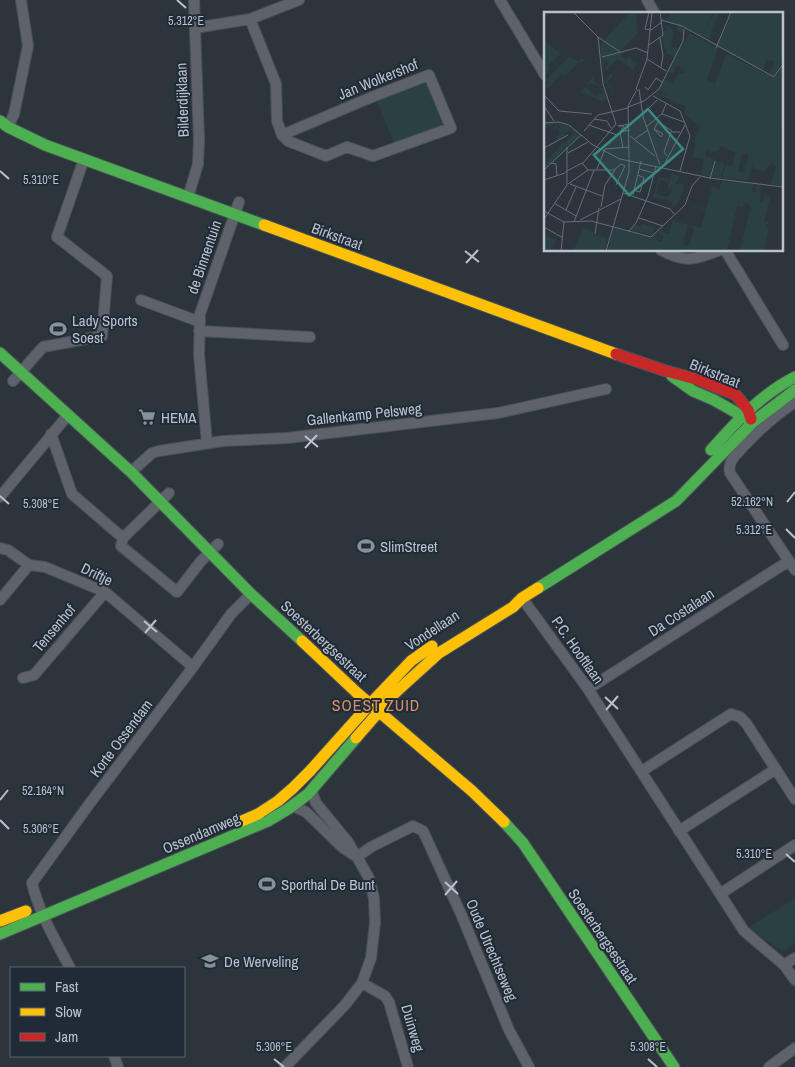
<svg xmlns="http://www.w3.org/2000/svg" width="795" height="1067" font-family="'Archivo Narrow',sans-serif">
  <rect width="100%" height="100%" fill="#2d353c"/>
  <path fill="#2a4042" d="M427,80L446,126L396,148L376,99Z
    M795,898V943L783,951L748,928Z"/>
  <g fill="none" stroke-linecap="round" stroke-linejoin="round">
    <g stroke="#4c5156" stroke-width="12">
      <path id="street" d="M500,0L545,75
        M647,0L655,14
        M250,19L276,84L277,121L282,135L372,97L429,75L451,128L373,156L347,147L326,156L288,141L282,135
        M195,28L250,19L299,0
        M8,127L14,114L28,46L21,0
        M188,197L198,164L199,140L194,0
        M661,250C686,264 696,259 720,250
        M725,250L783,345
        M141,300L200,322
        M199,331L310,337
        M13,381L43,347L102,336L107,276L57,237L84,159
        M795,402C775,415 760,429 744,446C739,452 731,458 730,465C729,469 729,470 730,473L795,570
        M51,434L72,494L123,538L121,546L177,592L201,561L218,544
        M207,443L199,355L200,314L239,202
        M131,472L152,453L159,451L223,441L287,438L498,413L606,389
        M0,497L68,415
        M123,538L169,493
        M0,548L8,550L29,565L45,567L105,592L193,667
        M522,598L588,689L744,931L784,965L795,980
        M0,600L29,565
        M23,678L34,675L105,592
        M588,689L789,561
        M642,771L731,714L740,717L746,723L795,799
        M311,790L316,803L348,842L355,854
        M293,806L306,812L342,847L357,857
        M679,831L776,769
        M720,894L795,845
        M784,965L795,958
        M70,968C56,941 39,913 32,883L90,803L193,667L231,614L251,594
        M362,983L385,996L389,1002L408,1067
        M114,1056L118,1067
        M285,1067L345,1005L362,983L371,958L375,923L374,898L369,878L357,857L371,847L413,826L423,831L461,914L509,1030L529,1067
        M769,1067L795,1048"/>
    </g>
    <g stroke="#4c5156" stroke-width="13">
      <path id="fast" d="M0,121L8,127L45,145L264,225
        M0,353L131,472L251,594L302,641
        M672,376L693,391L714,400L751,421
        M711,450C737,421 760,395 795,377
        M538,588L676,501L753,422L795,390
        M504,822L523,843L674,1067
        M0,934L268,821L288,809L308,794L356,738"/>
    </g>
    <g stroke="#4c5156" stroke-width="13">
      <path id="slow" d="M264,225L616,354
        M302,641L356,692L472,791L504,822
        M356,738L396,692L439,653L513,607L522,598L538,588
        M242,821L258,814L278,801L293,788L310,771L370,704L411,661L432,646
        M0,921L26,911"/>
    </g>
    <g stroke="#4c5156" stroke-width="13">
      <path id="jam" d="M616,354L666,371L696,379L736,395L748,410L751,419"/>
    </g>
    <use href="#street" stroke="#5e626a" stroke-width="10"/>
    <use href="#fast" stroke="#4caf50" stroke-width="11"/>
    <use href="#slow" stroke="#ffc107" stroke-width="11"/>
    <use href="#jam" stroke="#c62828" stroke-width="11"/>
  </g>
  <path fill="none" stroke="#b9c1cc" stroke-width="2" d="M177,0L186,8M0,171L9,179M465,251L479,262M466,263L478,250M305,436L318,447M305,448L317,435M0,496L9,504M787,502L795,492M786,529L795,538M144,621L157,632M145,633L156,620M605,697L618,709M606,710L618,696M0,800L8,790M0,820L9,829M786,854L795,862M445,882L458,894M445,895L457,881M274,1059L284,1067M648,1059L657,1067"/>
  <defs>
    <g id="stadium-bare" transform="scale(1.35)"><path d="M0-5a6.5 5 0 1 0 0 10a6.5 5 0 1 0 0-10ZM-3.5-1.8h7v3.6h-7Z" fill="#88909a" stroke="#202b37" stroke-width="2.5" paint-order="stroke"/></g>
    <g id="supermarket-bare" transform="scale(1.35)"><path d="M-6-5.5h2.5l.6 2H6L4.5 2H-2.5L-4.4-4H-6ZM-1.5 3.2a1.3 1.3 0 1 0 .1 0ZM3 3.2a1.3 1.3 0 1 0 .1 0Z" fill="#88909a" stroke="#202b37" stroke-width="2.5" paint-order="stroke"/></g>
    <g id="school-bare" transform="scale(1.35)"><path d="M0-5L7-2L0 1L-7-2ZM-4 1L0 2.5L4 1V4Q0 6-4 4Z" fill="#88909a" stroke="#202b37" stroke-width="2.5" paint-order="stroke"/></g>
  </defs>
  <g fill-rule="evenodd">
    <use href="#stadium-bare" x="58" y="329"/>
    <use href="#supermarket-bare" x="147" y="417"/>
    <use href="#stadium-bare" x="366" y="546"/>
    <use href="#stadium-bare" x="267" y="884"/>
    <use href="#school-bare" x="210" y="961"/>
  </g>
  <g text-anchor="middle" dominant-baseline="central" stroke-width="4" stroke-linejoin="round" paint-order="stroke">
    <g font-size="15" fill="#b9c1cc" stroke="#202b37">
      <text transform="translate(378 79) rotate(-22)">Jan Wolkershof</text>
      <text transform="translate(182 100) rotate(-92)">Bilderdijklaan</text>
      <text transform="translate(337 236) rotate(20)">Birkstraat</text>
      <text transform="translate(204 257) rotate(-71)">de Binnentuin</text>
      <text transform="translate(715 373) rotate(22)">Birkstraat</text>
      <text transform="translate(364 414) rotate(-6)">Gallenkamp Pelsweg</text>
      <text transform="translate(97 574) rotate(26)">Driftje</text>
      <text transform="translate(681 612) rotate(-33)">Da Costalaan</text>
      <text transform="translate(54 628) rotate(-50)">Tensenhof</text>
      <text transform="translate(432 630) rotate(-33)">Vondellaan</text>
      <text transform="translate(324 641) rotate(43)">Soesterbergsestraat</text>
      <text transform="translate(578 650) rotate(55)">P.C. Hooftlaan</text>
      <text transform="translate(121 738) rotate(-53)">Korte Ossendam</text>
      <text transform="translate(201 833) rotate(-23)">Ossendamweg</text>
      <text transform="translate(603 936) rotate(56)">Soesterbergsestraat</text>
      <text transform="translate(492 950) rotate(67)">Oude Utrechtseweg</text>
      <text transform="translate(413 1028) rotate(74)">Duinweg</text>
    </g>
    <g font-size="15" fill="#b9c1cc" stroke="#202b37" text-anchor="start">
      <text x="72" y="320">Lady Sports<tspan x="72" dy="17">Soest</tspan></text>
      <text x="161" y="417">HEMA</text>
      <text x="380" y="546">SlimStreet</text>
      <text x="281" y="884">Sporthal De Bunt</text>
      <text x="224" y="961">De Werveling</text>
    </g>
    <g font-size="16" letter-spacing="1" fill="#d5916b" stroke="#202b37">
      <text x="376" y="705">SOEST ZUID</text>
    </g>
  </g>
  <g transform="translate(544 12)">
    <rect width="239" height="239" fill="#2d353c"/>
    <path d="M92,0L94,21L76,39L66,35L74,40L81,39L77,44L82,48L85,45L93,51L89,58L74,47L59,61L64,52L62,49L59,52L56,33L82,4ZM129,0H169L158,25L170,1L174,3L164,28L176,3L172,0L177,2L165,29L138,15L139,21L133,19L134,14L127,11L125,16L130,18L127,35L135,37L131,44L123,42L117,27L120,18L125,19L120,14L125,15L126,11L122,8ZM188,0H239V44L232,64L225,62L231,50L222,47L219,59L173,35ZM146,21L174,37L163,68L171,72L182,42L231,66L239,53L237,173L227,172L232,154L228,152L229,147L221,160L209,157L210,149L204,168L178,166L182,153L188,154L192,141L177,134L175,139L170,140L162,137L161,144L170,147L166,165L157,163L160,147L148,145L152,132L149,130L157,114L140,102L142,95L111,81L124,83L115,77L119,67L129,72L134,62L140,61L141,57L133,53L129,61L122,60ZM198,141L205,143L200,160L194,159ZM0,28L17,42L4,53L7,57L1,63L4,66L25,45L34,49L38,46L42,49L35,50L21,64L17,62L4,76L1,74L4,70H0ZM66,61L69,64L63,70L71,79L63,86L69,79L62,71L56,75L46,71L42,75L52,84L55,80L60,83L55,76H59L62,86L59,90L37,80L49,65L52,72L59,73ZM8,111L24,114L32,120L29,124L33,120L36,123L0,157V152L19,131L17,127L21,131L30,121L28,118L17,121L23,123L11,129L16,120L12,116L6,118L13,114L15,117L16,113L9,112L0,117V113ZM171,149L181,152L177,166L167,164ZM128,161L136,165L131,172L139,171L140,175L135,190L129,195L128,189L109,185L115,165L124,167L125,163L124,170L116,167L112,182L122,185L127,182L128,170L126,178L124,174ZM173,169L172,176L175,178L178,169L210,172L208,179L212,181V172L217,173L216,190H219L220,184L226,185L220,211L227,209L222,213V216H225L220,239H196L207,194L200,190L199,195L193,194L183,239H64L69,216L105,226L113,222L112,228L117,230L119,224L114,221L116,218L124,222L129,209L157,216L162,198L150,195L149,198V194L162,197L168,175L171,176ZM144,214L150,216L145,234L139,232ZM97,212L111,216L108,220L110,223L85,218L92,213L97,216ZM40,216L50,221V226L51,222L63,226L61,239H29ZM0,223L12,228L8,236L13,239H0Z" fill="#2a4042" fill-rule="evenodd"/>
    <path fill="none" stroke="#656d76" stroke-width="1" d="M29,0L54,25L76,40M105,0L101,17L107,18L118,10M117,8L138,14L230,65L239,52M116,26L119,44L117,55M105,33L119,23L116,0M172,36L187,0M58,45L92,36L104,41M103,47L122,59M101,75L104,78L112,66L118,70M95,77L99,105L116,153M94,79L92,77L103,47L108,0M0,83L15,99L48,102M109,84L136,99L146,124L136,159M0,94L10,109M84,95L100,89L115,77L139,29L140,17M118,102L140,110M98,103L113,88M50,107L63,109L67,116M113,109L128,119M0,111L14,110L25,113L49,133L76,147L166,166L239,175M45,113L73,123M102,115L118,102L122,92M110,117L117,125L119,122L110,117L114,110M86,118L76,120L80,114H74L86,112M40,119L54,103L84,96M76,120L79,136M86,124L111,144M91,127L104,118M0,136L24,123M24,141L44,130M123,144L120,140L127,120H136M85,146L84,94L92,79M7,151L12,152L13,164M38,151L44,158H70L77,152L81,154L72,173M121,151L141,113M53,157L61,137L85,135M95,157L110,161M0,158L37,123M21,160L40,150L72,112L59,72L54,25M166,167L171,149M0,168L21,161M24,172L44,158M26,172L58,184M90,178L96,180L100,166L94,163M79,181L126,197L130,202M89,183L97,149M10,191L32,204M57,195L61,173L71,158M22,198L32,175M0,199L20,210L47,209L107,225L141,193L148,174L156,165M95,206L119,214M0,207L23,173V135M36,208L77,187M30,210L50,158M0,215L19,226M84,220L92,211L104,184L112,154M51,222L55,196M17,239L20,210M62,239L85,160V147"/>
    <path fill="#3a8986" fill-opacity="0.15" stroke="#3a8986" stroke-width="2.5" d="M104,97L139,137L85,183L50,143Z"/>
    <rect width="239" height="239" fill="none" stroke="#b9c1cc" stroke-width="2.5"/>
  </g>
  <g font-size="12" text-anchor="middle" fill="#b9c1cc" stroke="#202b37" stroke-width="4" stroke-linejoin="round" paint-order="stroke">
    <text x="186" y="25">5.312°E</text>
    <text x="41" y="184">5.310°E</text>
    <text x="752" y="506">52.162°N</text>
    <text x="41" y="508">5.308°E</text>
    <text x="754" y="534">5.312°E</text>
    <text x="43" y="795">52.164°N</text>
    <text x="41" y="833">5.306°E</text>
    <text x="754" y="858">5.310°E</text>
    <text x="274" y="1051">5.306°E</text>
    <text x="648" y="1051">5.308°E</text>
  </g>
  <rect x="10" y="967" width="175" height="90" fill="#202b37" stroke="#5d6773"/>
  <rect x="20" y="983" width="25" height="8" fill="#4caf50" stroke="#5d6773"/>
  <text x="55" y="992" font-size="15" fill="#b9c1cc">Fast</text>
  <rect x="20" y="1008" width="25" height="8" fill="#ffc107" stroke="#5d6773"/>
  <text x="55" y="1017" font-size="15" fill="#b9c1cc">Slow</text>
  <rect x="20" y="1033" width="25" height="8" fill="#c62828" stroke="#5d6773"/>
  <text x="55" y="1042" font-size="15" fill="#b9c1cc">Jam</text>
</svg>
